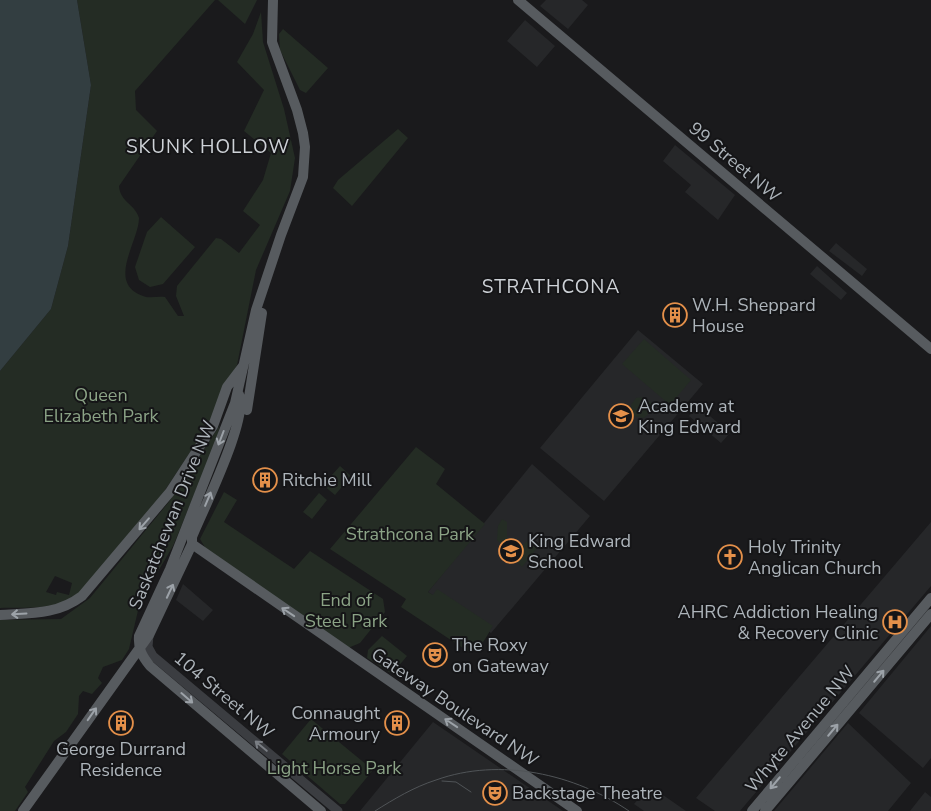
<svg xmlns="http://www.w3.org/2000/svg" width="931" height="811" font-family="'Nunito Sans',sans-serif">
  <rect width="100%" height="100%" fill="#1a1a1c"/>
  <path fill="#262729" d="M546,0H582L588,5L568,29L540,6Z
    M525,20L555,46L537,67L507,41Z
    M675,145L735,195L718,220L685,192L691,185L663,161Z
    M836,243L867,269L862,276L829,251Z
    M817,266L847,293L841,300L810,274Z
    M638,330L703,384L604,501L540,448Z
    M698,406L730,433L721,443L689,416Z
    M532,464L590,516L491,633L428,592Z
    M931,522V586L740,811H715L696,798Z
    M183,584L213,610L203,621L176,600Z
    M931,626V758L923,768L859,713Z
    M433,722L563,811H360Z
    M848,723L911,783L888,811H774Z
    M648,788H653L686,811H644L634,804Z
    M925,792L931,797V811H910Z"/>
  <path fill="#242c24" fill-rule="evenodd" d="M77,0H215L135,91L136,110L157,131L119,186C120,202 135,204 139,218C139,242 104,285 146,297C152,298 159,296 165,297L178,316H184L176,296L177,286L216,238L221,239L239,253L260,225L243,211L263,180L271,153L244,131L264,90L237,62L253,34L261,12L263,42L284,109L295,158L290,191L256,270L237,365L210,422L150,513L79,594C56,611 27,607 0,608V371L51,309L68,246L91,85ZM55,576L72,583L69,595L57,592L56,595L46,592Z
    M218,0H257L245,24Z
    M283,29L328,68L306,93L300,90L280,50L279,34Z
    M398,129L408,138L352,206L333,188L338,180Z
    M161,217L195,247L163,284L150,287L139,280L135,267L147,232Z
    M644,339L691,380L670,405L622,364Z
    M642,397L644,402H651V411L644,418L633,416L631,405L636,398Z
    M220,425L216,442L173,546L140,602L129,649L122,660L103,667L98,678L102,683L92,694L83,691L79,696L78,714L66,732L54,741L25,787L28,792L15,811H0V620L61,619L90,598L168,503Z
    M416,447L445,469L436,484L485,524L428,592L433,595L437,589L493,626C487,634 482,650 469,652L401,607L406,599L330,549Z
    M340,466L351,476L335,495L323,485Z
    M224,492L237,500L224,522L294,569L310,551L383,599L385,612L360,643L348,648L206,549L200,539Z
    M319,493L327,500L312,519L303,512Z
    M502,519L507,522V539L516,547L522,546L528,540L537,548L522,567L497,540L498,526Z
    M382,636L407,656L392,674L367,658L368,650Z
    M311,719L373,770L345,804H340L282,754Z"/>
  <path fill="#333e41" d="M0,0H77L91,85L68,246L51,309L0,371Z"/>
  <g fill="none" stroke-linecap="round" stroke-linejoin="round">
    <path stroke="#3b3d41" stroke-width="9" d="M149,635L148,647L153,656L338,811"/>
    <path stroke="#575b5f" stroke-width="10" d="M273,0L272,42L297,110L303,133L305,147L303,177L281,235L256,310L235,403L170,569L139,636C138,649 142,656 150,666L321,811
      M518,0L931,349
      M247,410L262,313
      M192,544L577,811
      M0,615C30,613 57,615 82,596L170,492L213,426L227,387L243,366
      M23,811L149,635L192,544V537C201,514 253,410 238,393
      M752,811L931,598
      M765,811L931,614"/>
    <path stroke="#505457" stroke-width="1" d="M442,781L456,782L471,792
      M375,811C394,799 414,787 436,780C500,757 575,774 629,811"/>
  </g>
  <defs><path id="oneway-shaft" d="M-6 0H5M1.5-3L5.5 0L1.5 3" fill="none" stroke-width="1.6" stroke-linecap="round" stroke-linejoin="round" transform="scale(1.25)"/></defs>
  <g stroke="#9ca2a8">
    <use href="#oneway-shaft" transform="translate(221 438) rotate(111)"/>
    <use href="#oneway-shaft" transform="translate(208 499) rotate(-67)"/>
    <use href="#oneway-shaft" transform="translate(144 524) rotate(131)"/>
    <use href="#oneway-shaft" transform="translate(170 591) rotate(-65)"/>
    <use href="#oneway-shaft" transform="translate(288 612) rotate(-146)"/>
    <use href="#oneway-shaft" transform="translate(19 614) rotate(177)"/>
    <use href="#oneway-shaft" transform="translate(879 676) rotate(-50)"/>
    <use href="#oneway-shaft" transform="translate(187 698) rotate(41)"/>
    <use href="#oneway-shaft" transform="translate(92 714) rotate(-55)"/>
    <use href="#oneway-shaft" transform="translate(451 723) rotate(-146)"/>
    <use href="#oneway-shaft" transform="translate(833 730) rotate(-50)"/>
    <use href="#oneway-shaft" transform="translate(775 783) rotate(130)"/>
  </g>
  <use stroke="#7a7e84" href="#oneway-shaft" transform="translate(261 746) rotate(-140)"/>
  <defs>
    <g id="building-ring" transform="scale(1.25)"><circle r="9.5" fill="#151517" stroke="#e4904a" stroke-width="1.5"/><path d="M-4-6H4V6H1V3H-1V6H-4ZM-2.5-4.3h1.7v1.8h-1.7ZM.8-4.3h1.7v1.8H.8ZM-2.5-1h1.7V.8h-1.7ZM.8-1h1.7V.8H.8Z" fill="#e4904a"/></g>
    <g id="school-ring" transform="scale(1.25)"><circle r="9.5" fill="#151517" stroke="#e4904a" stroke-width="1.5"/><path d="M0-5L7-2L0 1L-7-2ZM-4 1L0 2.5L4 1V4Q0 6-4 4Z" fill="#e4904a"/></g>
    <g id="church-ring" transform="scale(1.25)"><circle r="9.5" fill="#151517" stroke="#e4904a" stroke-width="1.5"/><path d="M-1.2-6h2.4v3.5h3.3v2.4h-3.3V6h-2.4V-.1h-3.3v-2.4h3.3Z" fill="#e4904a"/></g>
    <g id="hospital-ring" transform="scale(1.25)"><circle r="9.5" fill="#151517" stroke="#e4904a" stroke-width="1.5"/><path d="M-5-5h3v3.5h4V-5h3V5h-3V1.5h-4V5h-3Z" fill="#e4904a"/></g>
    <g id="theatre-ring" transform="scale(1.25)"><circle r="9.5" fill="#151517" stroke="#e4904a" stroke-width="1.5"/><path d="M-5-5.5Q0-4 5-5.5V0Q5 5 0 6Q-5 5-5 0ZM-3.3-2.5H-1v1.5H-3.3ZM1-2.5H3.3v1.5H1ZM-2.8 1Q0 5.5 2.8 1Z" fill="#e4904a"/></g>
  </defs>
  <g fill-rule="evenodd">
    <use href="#building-ring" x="675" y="315"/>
    <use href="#school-ring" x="621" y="416"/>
    <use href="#building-ring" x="265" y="480"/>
    <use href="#school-ring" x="511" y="551"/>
    <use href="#church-ring" x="730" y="557"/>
    <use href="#hospital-ring" x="895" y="622"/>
    <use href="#theatre-ring" x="435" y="655"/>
    <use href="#building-ring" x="121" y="723"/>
    <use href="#building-ring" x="397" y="723"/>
    <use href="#theatre-ring" x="495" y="793"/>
  </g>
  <g text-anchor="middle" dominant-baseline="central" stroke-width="4" stroke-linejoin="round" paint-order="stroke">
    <g font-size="18" fill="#adb4ba" stroke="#151517">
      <text transform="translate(735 162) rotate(40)">99 Street NW</text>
      <text transform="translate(172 515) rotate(-68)">Saskatchewan Drive NW</text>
      <text transform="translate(224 695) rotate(40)">104 Street NW</text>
      <text transform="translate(455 707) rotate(34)">Gateway Boulevard NW</text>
      <text transform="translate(800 729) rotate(-50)">Whyte Avenue NW</text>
    </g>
    <g font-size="18" fill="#adb4ba" stroke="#151517" text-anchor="start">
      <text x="692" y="305">W.H. Sheppard<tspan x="692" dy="21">House</tspan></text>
      <text x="638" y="406">Academy at<tspan x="638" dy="21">King Edward</tspan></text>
      <text x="282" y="480">Ritchie Mill</text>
      <text x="528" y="541">King Edward<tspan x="528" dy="21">School</tspan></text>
      <text x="748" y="547">Holy Trinity<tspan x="748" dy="21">Anglican Church</tspan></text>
      <text x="878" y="612" text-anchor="end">AHRC Addiction Healing<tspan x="878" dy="21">&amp; Recovery Clinic</tspan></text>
      <text x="452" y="645">The Roxy<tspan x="452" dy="21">on Gateway</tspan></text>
      <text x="380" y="713" text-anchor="end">Connaught<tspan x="380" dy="21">Armoury</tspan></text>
      <text x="121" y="749" text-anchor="middle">George Durrand<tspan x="121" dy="21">Residence</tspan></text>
      <text x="512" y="793">Backstage Theatre</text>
    </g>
    <g font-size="18" fill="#8ba386" stroke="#151517">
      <text x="101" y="395">Queen<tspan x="101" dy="21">Elizabeth Park</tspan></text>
      <text x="410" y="534">Strathcona Park</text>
      <text x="346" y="600">End of<tspan x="346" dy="21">Steel Park</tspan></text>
      <text x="334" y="768">Light Horse Park</text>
    </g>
    <g font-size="19" letter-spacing="1" fill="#ced2d7" stroke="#151517">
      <text x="208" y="147">SKUNK HOLLOW</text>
      <text x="551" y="287">STRATHCONA</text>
    </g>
  </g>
</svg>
